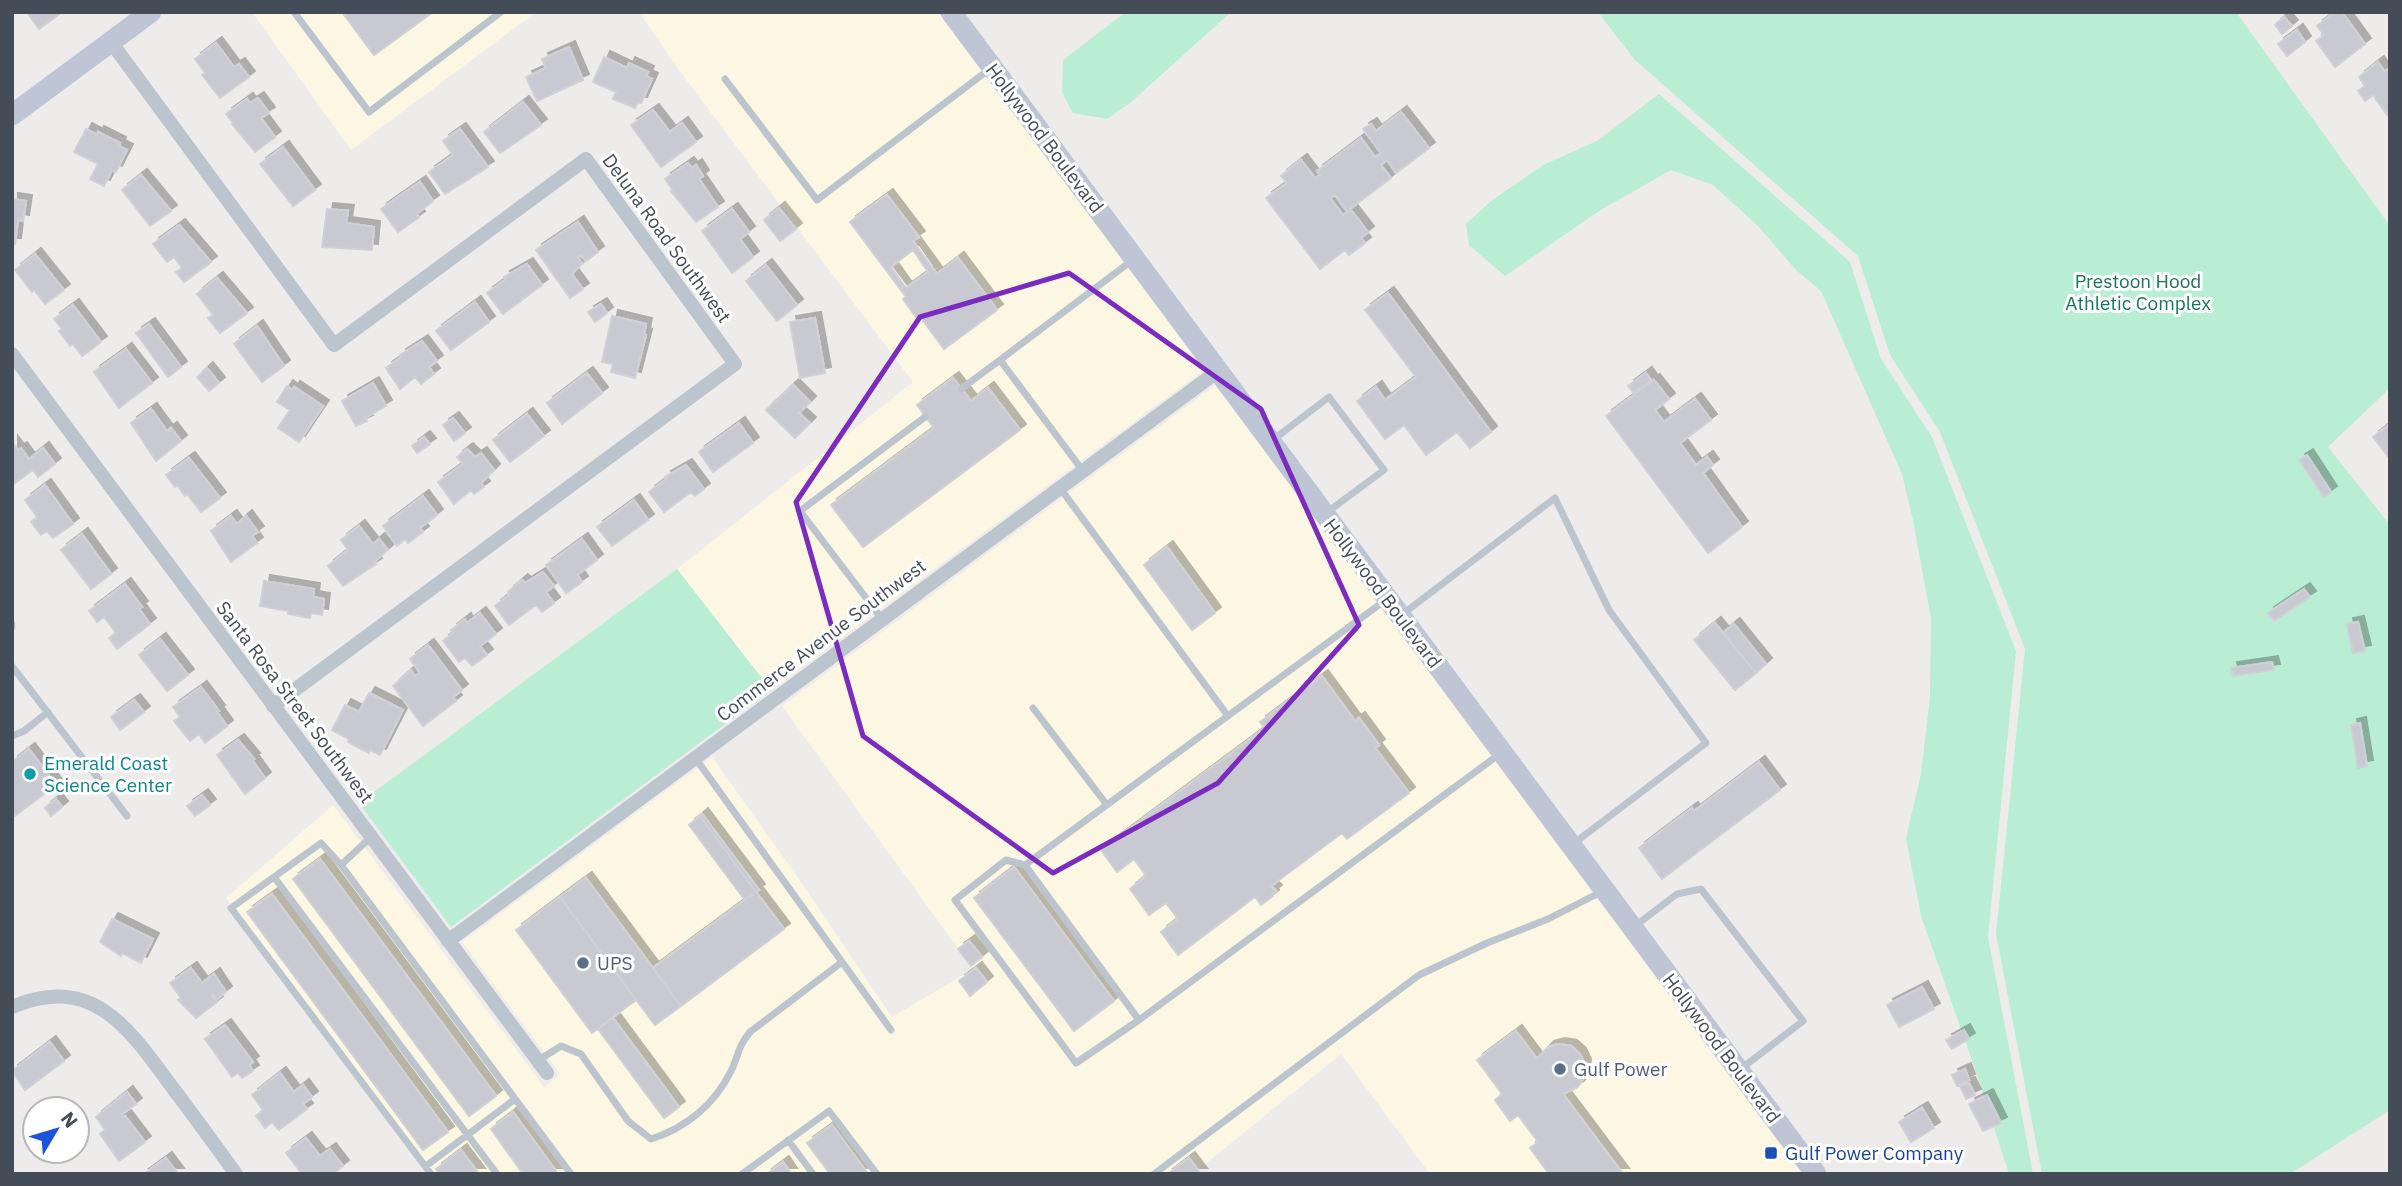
<svg xmlns="http://www.w3.org/2000/svg" width="2402" height="1186" font-family="'IBM Plex Sans',sans-serif">
  <defs>
    <filter id="shadow"><feDropShadow dx="6" dy="-6" stdDeviation="0" flood-color="#0004"/></filter>
  </defs>
  <rect width="100%" height="100%" fill="#eeeceb"/>
  <path fill="#fbf7e3" d="M252,12H536L351,150Z
    M639,12H938L1204,370L771,690L677,569L913,382L679,70Z
    M1215,385L1802,1174H1430L1341,1054L1193,1174H431L226,898L333,805L544,1087L560,1074L462,942L712,757L796,875L892,1017L973,969L782,706Z"/>
  <path fill="#b9edd4" d="M1126,12H1231L1130,103L1107,119L1073,113L1062,92L1063,60Z
    M1598,12H2236L2390,226V388L2328,447L2390,525V1110L2290,1174H2042L1996,934L2025,649L1940,432L1890,355L1858,256L1634,59Z
    M1659,94L1850,262L1881,359L1932,437L2016,651L1988,937L2033,1174H2009L1974,1066L1921,916L1906,838L1921,774L1930,697L1931,619L1913,520L1902,474L1821,291L1796,270L1758,226L1713,185L1671,170L1599,211L1505,276L1469,245L1466,224L1491,201L1543,165L1597,141Z
    M677,569L771,690L451,927L359,803Z"/>
  <path fill="#c8c9d1" stroke="#cfd1d7" stroke-width="2" fill-rule="evenodd" filter="url(#shadow)" d="M27,12H62L39,29Z
    M342,12H433L374,55Z
    M2335,12H2342L2365,44L2335,67L2316,41L2324,35L2317,26Z
    M2284,17L2292,26L2282,34L2275,25Z
    M2297,30L2305,42L2287,56L2278,44Z
    M216,43L234,67L239,64L249,77L220,98L202,75L205,73L195,59Z
    M569,47L583,80L537,101L526,77L546,68L542,59Z
    M604,57L627,68L629,63L648,72L646,76L652,79L641,103L638,102L635,108L613,99L616,92L593,82Z
    M2378,62L2385,72L2387,70L2390,73V113L2387,115L2373,95L2365,101L2358,91L2365,86L2359,77Z
    M258,98L269,113L261,118L275,137L255,152L232,124L233,123L226,114L247,99L250,103Z
    M523,102L541,125L500,153L484,132Z
    M653,110L670,132L682,123L696,142L661,167L631,125Z
    M1401,112L1429,148L1396,173L1387,160L1381,165L1391,178L1347,211L1335,195L1330,198L1343,215L1351,210L1368,232L1361,238L1365,243L1349,255L1345,250L1320,269L1266,198L1287,183L1281,176L1301,160L1315,178L1320,175L1317,171L1361,138L1375,157L1381,153L1363,129L1371,124L1376,131Z
    M86,129L97,135L98,132L120,143L119,146L127,150L116,172L112,170L104,186L90,179L98,164L74,152Z
    M460,129L488,167L445,194L429,172L453,155L443,141Z
    M283,147L315,190L293,206L260,164Z
    M688,163L692,168L696,165L703,176L699,179L718,207L696,222L671,191L672,189L665,179Z
    M141,175L171,211L150,226L122,190Z
    M420,182L433,201L416,214L419,217L398,232L381,209Z
    M887,195L919,237L913,241L937,274L958,258L997,310L944,349L921,318L918,320L903,299L906,297L850,222ZM913,250L928,272L906,288L891,267Z
    M12,199L26,201L23,221L18,220L15,244H12Z
    M779,208L796,229L780,241L764,220Z
    M327,209L348,211L346,223L374,227L372,250L322,247Z
    M732,209L749,232L740,239L753,257L732,273L702,231Z
    M578,222L598,252L586,261L581,255L578,258L582,263L572,274L583,289L570,298L536,250Z
    M179,225L211,262L184,282L176,272L182,268L174,257L167,262L153,244Z
    M35,254L64,290L45,304L34,290L32,292L15,270Z
    M527,264L542,285L503,314L487,293L506,279L504,277Z
    M766,265L797,305L777,321L746,281Z
    M217,278L247,313L220,333L208,318L213,315L197,294Z
    M1388,293L1491,432L1470,448L1457,432L1426,455L1404,425L1385,439L1357,401L1376,387L1385,400L1416,377L1365,310Z
    M475,302L489,322L451,350L436,331Z
    M601,304L607,313L595,322L588,312Z
    M73,305L101,342L82,356L73,344L70,346L59,331L62,329L54,319Z
    M612,316L646,324L644,334L646,335L635,378L611,372L613,364L602,362Z
    M815,318L825,373L800,378L790,322Z
    M149,324L181,367L168,377L136,333Z
    M257,326L284,366L262,382L234,344Z
    M422,341L437,361L429,367L434,374L421,384L415,377L400,389L386,368L401,357L400,355Z
    M126,349L152,383L119,408L94,372Z
    M207,368L219,383L209,391L197,377Z
    M587,373L602,393L562,424L547,403Z
    M1646,373L1651,380L1634,393L1628,386Z
    M953,378L971,401L988,388L1020,430L863,547L831,505L934,428L917,405Z
    M1654,380L1669,399L1655,410L1664,422L1695,399L1711,420L1680,443L1696,465L1707,457L1713,465L1703,473L1742,527L1708,553L1606,416Z
    M373,383L386,406L365,418L367,421L356,426L342,401Z
    M793,385L810,402L799,413L810,423L795,438L766,410Z
    M287,386L292,390L294,387L323,406L299,442L278,428L290,410L277,402Z
    M151,409L167,431L171,428L181,441L156,461L131,423Z
    M527,414L544,436L510,462L493,440Z
    M453,418L465,433L454,441L443,425Z
    M739,423L753,443L713,472L699,452Z
    M2390,424V459L2373,437Z
    M424,437L430,444L417,453L412,446Z
    M12,442L18,450L21,448L29,459L43,448L55,464L38,477L33,470L12,485Z
    M467,449L475,457L481,453L494,470L481,483L484,487L474,494L471,490L454,504L438,482L463,464L457,457Z
    M2307,455L2331,492L2324,497L2299,460Z
    M189,458L220,498L201,512L187,494L185,496L177,485L175,487L166,475Z
    M686,465L704,489L695,496L691,492L664,512L649,492L666,479L665,477Z
    M45,485L73,524L53,538L47,531L41,535L31,522L37,517L25,500Z
    M423,496L437,515L420,528L423,532L408,543L405,539L397,546L383,526Z
    M634,500L648,520L612,546L597,527Z
    M231,516L237,524L246,516L258,532L252,536L257,543L231,562L211,531Z
    M359,526L373,544L379,539L388,550L374,562L376,564L343,586L328,566L348,550L341,540Z
    M82,534L111,574L91,589L61,550Z
    M582,539L597,560L577,575L582,582L566,593L546,565Z
    M1167,547L1215,613L1192,630L1144,565Z
    M543,572L554,586L546,592L554,603L542,612L536,605L509,625L495,606L510,594L508,592L522,580L525,583Z
    M264,581L314,589L313,597L324,599L322,615L311,613L310,618L288,614V611L260,606Z
    M125,584L142,607L139,609L150,624L117,649L109,638L116,633L104,617L97,622L89,611Z
    M2304,589L2310,597L2274,621L2268,613Z
    M480,613L496,634L480,646L487,655L472,666L465,658L459,662L443,641L453,633L451,630L465,619L467,623Z
    M2358,622L2365,651L2353,653L2347,624Z
    M1715,623L1756,673L1735,690L1694,640Z
    M1734,624L1766,664L1756,673L1723,633Z
    M160,639L188,675L167,691L139,655Z
    M428,645L462,690L453,697L456,701L423,726L393,686L411,670L415,676L420,673L410,659Z
    M2272,662L2274,670L2233,676L2231,668Z
    M1322,676L1355,721L1359,718L1379,745L1375,748L1409,793L1347,839L1342,833L1271,886L1276,891L1272,894L1273,896L1261,905L1255,897L1178,955L1161,932L1178,919L1166,903L1149,915L1130,889L1146,876L1134,859L1117,872L1101,850L1265,728L1260,722Z
    M201,687L219,711L217,712L227,726L205,743L199,734L190,741L174,721L180,717L173,707Z
    M369,693L403,710L380,755L370,750L369,753L348,742L349,739L332,730L345,705L359,712Z
    M134,700L144,712L120,730L111,717Z
    M2360,723L2367,766L2358,768L2351,725Z
    M238,740L254,759L252,760L265,778L245,794L217,755Z
    M29,749L56,785L12,818V762Z
    M1759,762L1780,790L1662,879L1639,848L1692,808L1694,811Z
    M202,795L210,805L195,816L187,806Z
    M56,799L62,807L51,816L45,808Z
    M702,814L759,890L756,892L700,816Z
    M700,816L756,892L745,900L689,825Z
    M320,859L496,1096L469,1116L293,879Z
    M1014,867L1114,1001L1074,1031L974,898Z
    M586,878L681,1006L655,1025L560,897Z
    M756,892L784,929L681,1006L653,968Z
    M272,894L448,1132L423,1150L247,912Z
    M560,897L636,1000L592,1033L516,930Z
    M112,919L153,939L141,963L122,953L121,956L100,942Z
    M969,941L982,957L971,966L958,949Z
    M191,968L202,983L214,974L226,992L217,999L213,994L212,996L217,1002L196,1018L178,1000L181,998L170,983Z
    M976,968L987,982L970,996L959,981Z
    M1922,987L1934,1009L1899,1027L1887,1005Z
    M613,1018L679,1107L664,1118L598,1029Z
    M225,1025L253,1062L249,1065L253,1071L242,1078L238,1073L232,1077L205,1039Z
    M1964,1030L1969,1039L1952,1049L1946,1040Z
    M1516,1031L1537,1059L1548,1047L1559,1044L1571,1046L1580,1054L1585,1065L1584,1077L1578,1087L1563,1094L1623,1174H1549L1530,1148L1538,1142L1518,1115L1510,1121L1495,1100L1502,1094L1477,1060Z
    M50,1042L64,1061L25,1090L12,1071Z
    M1965,1069L1969,1080L1957,1086L1952,1075Z
    M280,1073L294,1092L303,1085L312,1097L303,1104L307,1109L279,1130L272,1122L265,1128L256,1116L263,1110L252,1095Z
    M1969,1083L1975,1095L1966,1099L1960,1086Z
    M127,1092L136,1104L121,1115L122,1117L125,1116L145,1142L119,1161L100,1134L105,1130L96,1117Z
    M1987,1095L2001,1123L1983,1131L1969,1104Z
    M1922,1108L1934,1128L1911,1142L1899,1122Z
    M513,1112L558,1174H523L491,1129Z
    M832,1125L868,1174H830L807,1143Z
    M306,1138L320,1156L330,1149L343,1166L333,1174H302L286,1153Z
    M461,1150L479,1174H439L436,1169Z
    M166,1158L178,1174H144Z
    M1189,1158L1201,1174H1168Z
    M783,1162L791,1174H767Z"/>
  <g fill="none" stroke-linecap="round" stroke-linejoin="round">
    <path stroke="#bcc4ce" stroke-width="7" d="M294,12L369,112L501,12
      M725,79L817,200L991,68
      M961,389L1000,360
      M1274,439L1329,397L1384,470L1326,513
      M1083,471L1000,360L1134,259
      M1060,488L1228,716
      M1387,599L1025,865L1139,1020L1501,753
      M1404,613L1555,498L1609,610L1706,743L1573,844
      M882,619L800,511L925,417
      M12,624V627
      M12,666L127,816
      M1033,708L1107,805
      M12,736L24,731L48,712
      M696,759L891,1030
      M341,865L371,837
      M1025,865L1006,860L955,900L1076,1063L1139,1020
      M274,877L231,908L431,1174
      M1635,926L1677,894L1701,889L1803,1021L1742,1068
      M537,1061L561,1046L581,1054L628,1121L651,1139C686,1128 715,1104 731,1071C739,1055 737,1048 750,1032L842,962
      M788,1140L813,1174
      M426,1166L515,1099
      M497,1174L274,877L321,843L341,865L571,1174
      M742,1174L829,1111L877,1174
      M1154,1174L1419,975L1487,943L1548,919L1601,892"/>
    <path stroke="#bcc4ce" stroke-width="14" d="M111,42L334,345L586,159L735,364L273,706
      M12,354L547,1073
      M448,941L1218,371
      M12,1007C93,972 130,1030 172,1087C194,1116 215,1145 236,1174"/>
    <path stroke="#bec6d5" stroke-width="21" d="M951,12L1816,1174
      M12,115L151,12"/>
  </g>
  <path fill="none" stroke="#7b2cbf" stroke-width="5" stroke-linejoin="round" d="M1069,273L1261,409L1359,625L1218,783L1053,873L863,736L796,502L920,317Z"/>
  <circle fill="#0f9aa8" stroke="#fff" stroke-width="2.5" cx="30" cy="774" r="7"/>
  <g fill="#5c6f8a" stroke="#fff" stroke-width="2.5">
    <circle cx="583" cy="963" r="7"/>
    <circle cx="1560" cy="1069" r="7"/>
  </g>
  <rect fill="#1a4fb4" stroke="#fff" stroke-width="2.5" x="1764" y="1146" width="14" height="14" rx="3.5"/>
  <g text-anchor="middle" dominant-baseline="central" stroke-width="6" stroke-linejoin="round" paint-order="stroke">
    <g font-size="19" fill="#444c58" stroke="#fff">
      <text transform="translate(1045 138) rotate(53)">Hollywood Boulevard</text>
      <text transform="translate(667 238) rotate(54)">Deluna Road Southwest</text>
      <text transform="translate(1383 593) rotate(53)">Hollywood Boulevard</text>
      <text transform="translate(821 640) rotate(-37)">Commerce Avenue Southwest</text>
      <text transform="translate(295 702) rotate(53)">Santa Rosa Street Southwest</text>
      <text transform="translate(1722 1048) rotate(53)">Hollywood Boulevard</text>
    </g>
    <g font-size="19" fill="#177754" stroke="#fff">
      <text x="2138" y="281">Prestoon Hood<tspan x="2138" dy="22">Athletic Complex</tspan></text>
    </g>
    <g font-size="19" fill="#0d838f" stroke="#fff" text-anchor="start">
      <text x="44" y="763">Emerald Coast<tspan x="44" dy="22">Science Center</tspan></text>
    </g>
    <g font-size="19" fill="#4e5e75" stroke="#fff" text-anchor="start">
      <text x="597" y="963">UPS</text>
      <text x="1574" y="1069">Gulf Power</text>
    </g>
    <g font-size="19" fill="#164399" stroke="#fff" text-anchor="start">
      <text x="1785" y="1153">Gulf Power Company</text>
    </g>
  </g>
  <rect width="2402" height="1186" fill="none" stroke="#444c58" stroke-width="28"/>
  <g transform="translate(56 1130) rotate(52)"><circle r="33" fill="#ffffff" stroke="#b4b7bc" stroke-width="2"/>
  <path d="M0-5L12 26L0 18L-12 26Z" fill="#1b54d9"/>
  <text y="-10" font-size="19" font-weight="bold" text-anchor="middle" fill="#444c58">N</text>
  </g>
</svg>
